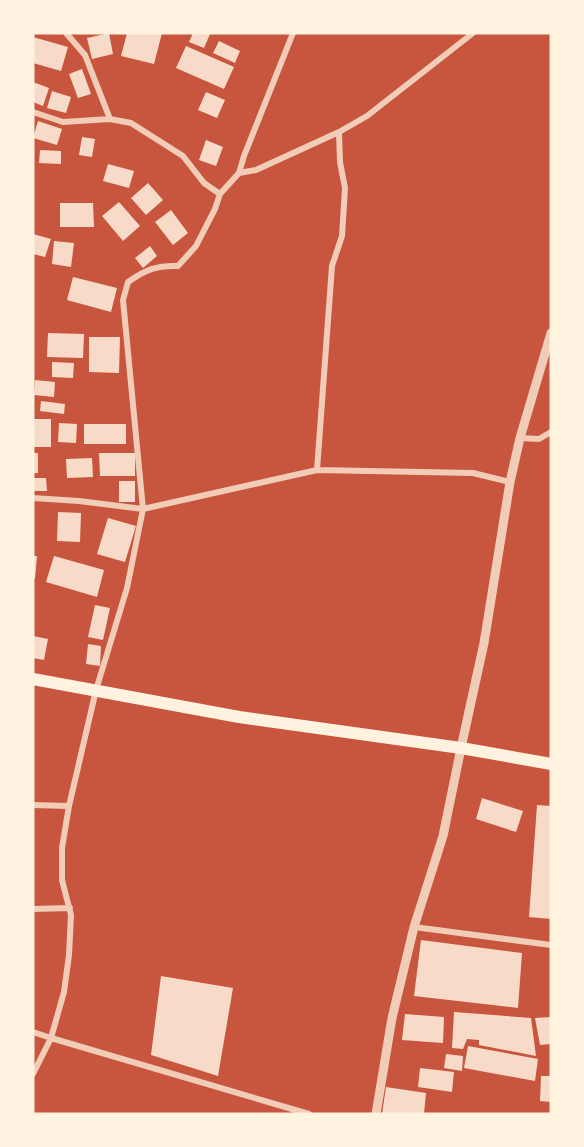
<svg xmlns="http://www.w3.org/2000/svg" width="584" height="1147" font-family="'Source Sans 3',sans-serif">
  <rect width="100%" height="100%" fill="#c8553d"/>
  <path fill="#f7dbc8" d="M109,33L113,54L92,59L87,38Z
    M127,33H162L154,64L121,56Z
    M193,33H206L210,34L204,48L189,42Z
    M33,37L68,47L61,71L33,63Z
    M219,41L240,51L235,63L213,53Z
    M186,46L234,67L224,89L176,68Z
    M82,69L91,94L78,98L69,74Z
    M33,82L49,88L43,106L33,102Z
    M52,91L71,97L66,113L47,108Z
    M206,92L225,100L217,118L198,110Z
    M38,121L62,129L57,145L33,138Z
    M82,137L95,139L92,157L79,155Z
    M206,140L223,147L216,166L199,160Z
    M40,150L61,151V164L39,163Z
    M108,164L134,171L129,188L103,181Z
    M148,183L163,200L146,215L131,198Z
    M119,202L140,226L123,241L102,216Z
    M60,203H93L94,227H60Z
    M171,210L188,233L173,245L155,222Z
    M33,234L51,239L45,257L33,254Z
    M54,241L74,243L71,267L52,264Z
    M150,246L157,256L143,268L135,258Z
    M73,277L117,288L111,312L67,300Z
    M48,333L84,334L83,358L47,357Z
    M89,337H120L119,373L89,372Z
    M52,362L74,363L73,378L52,377Z
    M35,380L55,382L54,397L34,395Z
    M41,401L65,404L64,414L40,411Z
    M33,419H51V447H33Z
    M59,423L77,424L76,443L58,442Z
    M84,424H126V444H84Z
    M33,453H38V473H33Z
    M99,453H135V476H100Z
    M92,458L93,477L67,478L66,459Z
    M33,478H46L47,491H33Z
    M119,481H135V502H119Z
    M58,512L81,513L80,542L57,541Z
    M108,518L136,526L125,562L97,554Z
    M33,556H37L35,579H33Z
    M54,556L104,570L97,597L46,582Z
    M95,605L110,608L103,640L88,637Z
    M33,636L48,639L44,660L33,658Z
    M88,644L101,646L100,666L86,664Z
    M482,798L523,811L516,832L476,819Z
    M537,805L551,806V919L529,917Z
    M421,940L522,953L518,1008L414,996Z
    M161,976L233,988L218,1076L151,1055Z
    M454,1012L531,1018L536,1056L479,1045V1040L467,1039L463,1049L452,1048Z
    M405,1014L444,1017L443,1043L402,1040Z
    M551,1017V1044L540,1045L535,1018Z
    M468,1046L538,1059L535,1081L464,1068Z
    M446,1054L463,1056L462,1071L444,1068Z
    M420,1068L454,1072L452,1092L418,1087Z
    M541,1076H551V1102L540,1101Z
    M386,1087L426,1093L424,1114H382Z"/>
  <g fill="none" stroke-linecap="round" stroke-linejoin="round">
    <path stroke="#f1ccb7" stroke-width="6" d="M66,33L85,55L110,119
      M33,112L63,122L110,119L131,123L183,156L204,183L220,194
      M239,173L256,170L339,132L367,116L473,33
      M520,438L539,439L551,432
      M317,470L332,266L342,236L345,188L340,162L339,132
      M33,498L79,501L143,509L317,470L473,473L510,482
      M33,805L69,806
      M33,909L70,908
      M414,927L551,945
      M33,1032L51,1038L309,1114
      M33,1074L51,1038L64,992L69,955L71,915L62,880V848L69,806L96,690L127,588L143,509L123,300L128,282C145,270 157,265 178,266L196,246L215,209L220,194L239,173L244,156L293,33"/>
    <path stroke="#f1ccb7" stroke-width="9" d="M376,1114L392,1018L414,927L443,836L461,748L484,643L510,482L520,438L551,333"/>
    <path stroke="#fff3e0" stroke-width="12" d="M33,679L239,717L461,748L551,764"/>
  </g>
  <rect width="584" height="1147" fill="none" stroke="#fff3e0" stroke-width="69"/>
</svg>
